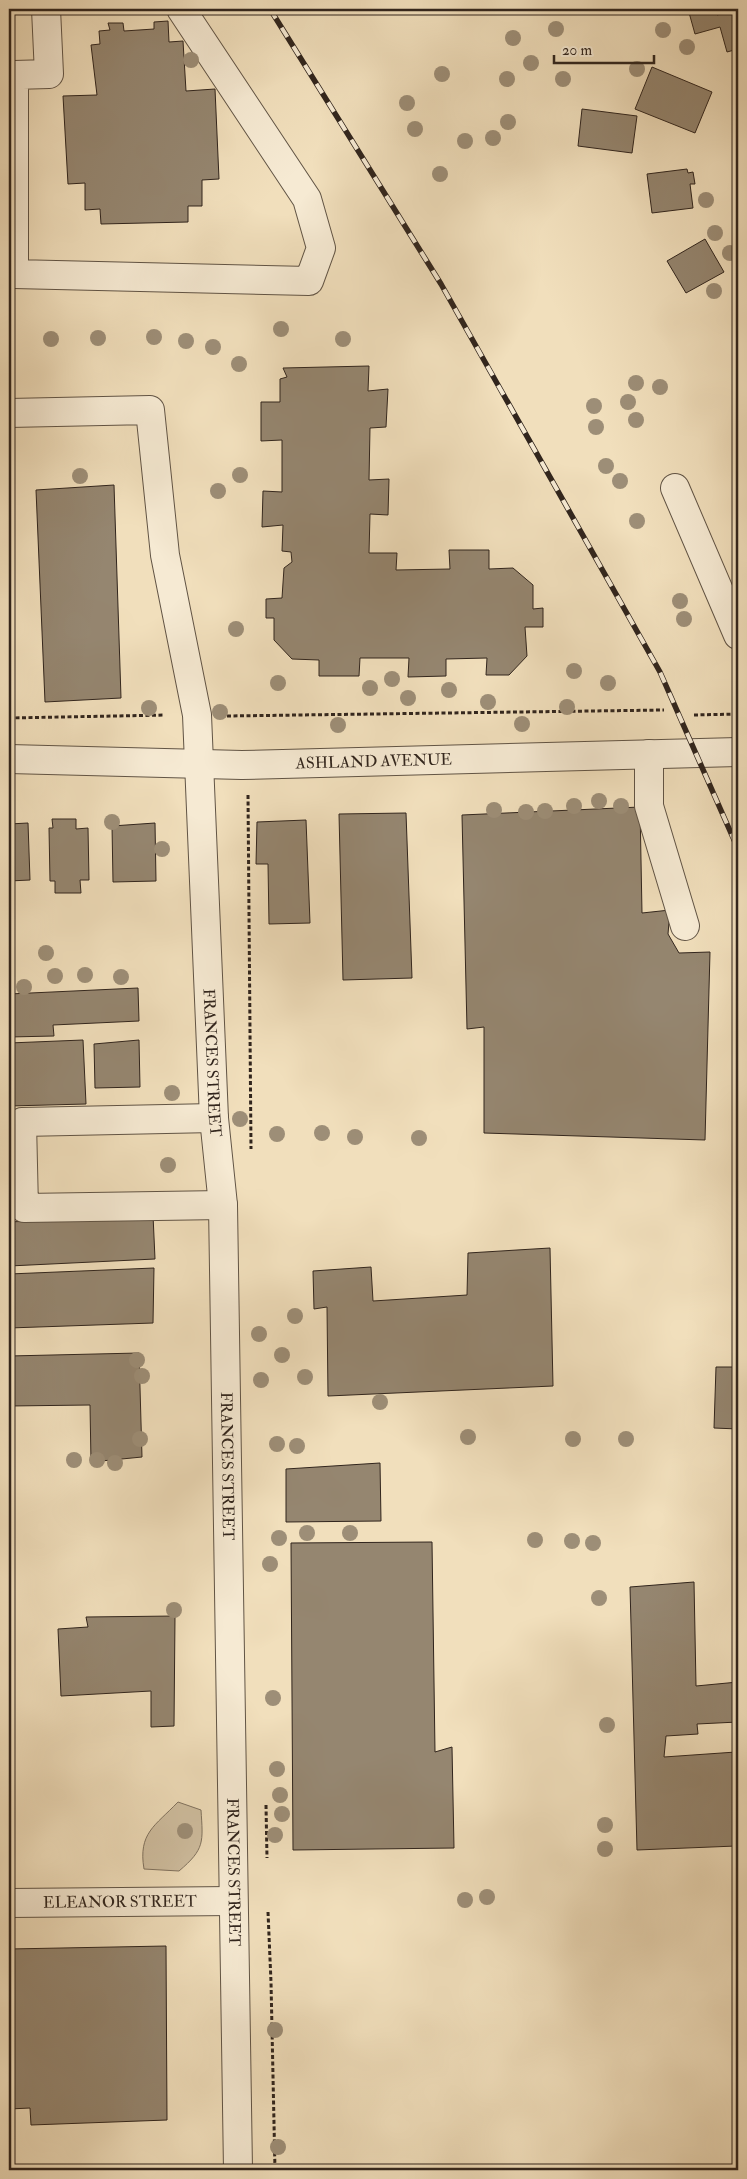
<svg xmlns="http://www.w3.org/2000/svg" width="747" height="2179" font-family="'IM FELL Double Pica',serif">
  <rect width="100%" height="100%" fill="#f1dfbc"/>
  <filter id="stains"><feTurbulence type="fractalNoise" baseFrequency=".004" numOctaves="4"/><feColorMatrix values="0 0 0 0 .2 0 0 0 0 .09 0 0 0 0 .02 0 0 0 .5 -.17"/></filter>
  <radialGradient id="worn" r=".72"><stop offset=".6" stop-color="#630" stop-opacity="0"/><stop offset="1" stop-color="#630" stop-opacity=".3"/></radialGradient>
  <path fill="#d0bfa1" stroke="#80725f" d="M178,1802L201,1810C203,1842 205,1849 179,1871L144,1869C138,1833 155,1826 178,1802Z"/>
  <path fill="#958670" stroke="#31251d" d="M9,9H14V28H9Z
    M688,9H715L717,15L738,9V49L727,52L720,27L695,34Z
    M168,21L169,42L183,41L186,91L215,89L219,179L202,180V206H188V222L101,224L100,209L85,210V183L68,184L63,96L97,95L91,45L100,44L99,31L110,30L108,23H123L124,31L154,29V22Z
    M652,67L712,92L695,133L635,109Z
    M582,109L637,116L632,153L578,146Z
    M687,169L688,173L693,172L695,184H690L693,208L652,213L647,174Z
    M705,239L724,272L686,293L667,261Z
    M369,366L368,391L388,389L386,427L370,428L369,480L389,479L388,515L370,514L369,553H397L396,570L450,569L449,550H489V569L513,568L533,585V609L543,608V627H525L527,656L509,675H486L487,658L446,659V676L408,677L409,658H360L359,676H319V660L292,659L274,640V618H266V599L282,598L284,568L292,562L291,552L282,551L283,525L262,527L263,491L282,492V440L261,441V402H280V379L287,377L283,368Z
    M114,485L121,698L45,702L36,490Z
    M640,807L642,913L670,910L668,934L679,953L710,952L705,1140L484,1133V1027L467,1029L462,815Z
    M406,813L412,978L343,980L339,814Z
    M52,819H76V829L88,828L89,880H80L81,893H55V881H50L49,828H53Z
    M306,820L310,923L269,924L268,864H256L257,822Z
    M28,823L30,880L9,881V824Z
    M155,823L156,881L113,882L112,826Z
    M138,988L139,1021L53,1025L54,1036L9,1037V994Z
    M83,1040L86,1104L9,1106V1043Z
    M139,1040L140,1087L95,1088L94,1044Z
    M153,1215L155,1259L9,1266V1222Z
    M550,1248L553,1386L328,1396L327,1307L314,1309L313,1271L371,1267L373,1301L467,1295L468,1253Z
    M154,1268L153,1323L9,1328V1274Z
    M139,1353L142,1457L91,1462L90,1405L9,1406V1356Z
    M716,1367H738V1429L714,1428Z
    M380,1463L381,1521L286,1522V1469Z
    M432,1542L435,1752L452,1747L454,1848L293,1850L291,1543Z
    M694,1582L696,1686L738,1682V1722L697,1724L698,1734L666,1736L664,1757L736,1752V1846L637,1850L630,1587Z
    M175,1616L174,1726L151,1727V1691L61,1696L58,1629L88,1627L86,1617Z
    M166,1946L167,2120L31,2125L30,2108L9,2109V1949Z"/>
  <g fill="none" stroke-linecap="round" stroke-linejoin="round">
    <g stroke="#615445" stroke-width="30">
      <g id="minor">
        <path d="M46,9L49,74L14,75V274L309,281L321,248L307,199L181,9"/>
        <path id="s1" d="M9,413L150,410L165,555L197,715L214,1118L223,1205L238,2170"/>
        <path d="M675,488L738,635"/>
        <path d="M649,754V806L685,926"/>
        <path id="s2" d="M9,759L242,765L738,752"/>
        <path d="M214,1118L22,1122L24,1208L223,1205"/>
        <path id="s3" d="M9,1903L233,1901"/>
      </g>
    </g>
    <path stroke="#31251d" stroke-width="3" stroke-dasharray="4 2.5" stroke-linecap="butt" d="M694,715L738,714
      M227,716L664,710
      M9,718L165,715
      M248,795L251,1149
      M266,1805L267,1858
      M268,1912L271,1982L275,2170"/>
    <use href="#minor" stroke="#f6ead3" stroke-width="28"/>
    <g stroke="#31251d" stroke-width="5.5">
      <path id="rail" d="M270,9L441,284L660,672L738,849"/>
    </g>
    <use href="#rail" stroke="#f6ead3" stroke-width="4" stroke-dasharray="11" stroke-linecap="butt"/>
  </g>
  <g fill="#9d8e77">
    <circle cx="556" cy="29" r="8"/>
    <circle cx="663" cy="30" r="8"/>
    <circle cx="513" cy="38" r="8"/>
    <circle cx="687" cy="47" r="8"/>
    <circle cx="191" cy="60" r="8"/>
    <circle cx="531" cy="63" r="8"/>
    <circle cx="637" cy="69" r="8"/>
    <circle cx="442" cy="74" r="8"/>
    <circle cx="507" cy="79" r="8"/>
    <circle cx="563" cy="79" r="8"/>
    <circle cx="407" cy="103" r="8"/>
    <circle cx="508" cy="122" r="8"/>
    <circle cx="415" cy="129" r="8"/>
    <circle cx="493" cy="138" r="8"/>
    <circle cx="465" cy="141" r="8"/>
    <circle cx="440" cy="174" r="8"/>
    <circle cx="706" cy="200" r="8"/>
    <circle cx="715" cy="233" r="8"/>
    <circle cx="730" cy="253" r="8"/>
    <circle cx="714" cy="291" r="8"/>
    <circle cx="281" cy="329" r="8"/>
    <circle cx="154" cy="337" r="8"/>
    <circle cx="98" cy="338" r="8"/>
    <circle cx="51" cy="339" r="8"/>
    <circle cx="343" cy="339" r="8"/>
    <circle cx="186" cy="341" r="8"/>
    <circle cx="213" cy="347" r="8"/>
    <circle cx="239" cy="364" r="8"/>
    <circle cx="636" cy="383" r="8"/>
    <circle cx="660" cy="387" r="8"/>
    <circle cx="628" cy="402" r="8"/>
    <circle cx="594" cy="406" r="8"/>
    <circle cx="636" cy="420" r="8"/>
    <circle cx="596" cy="427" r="8"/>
    <circle cx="606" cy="466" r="8"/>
    <circle cx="240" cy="475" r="8"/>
    <circle cx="80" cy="476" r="8"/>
    <circle cx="620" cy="481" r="8"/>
    <circle cx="218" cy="491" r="8"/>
    <circle cx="637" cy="521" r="8"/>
    <circle cx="680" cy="601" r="8"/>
    <circle cx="684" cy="619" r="8"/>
    <circle cx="236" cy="629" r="8"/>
    <circle cx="574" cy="671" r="8"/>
    <circle cx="392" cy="679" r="8"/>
    <circle cx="278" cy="683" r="8"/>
    <circle cx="608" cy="683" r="8"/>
    <circle cx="370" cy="688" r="8"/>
    <circle cx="449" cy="690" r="8"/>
    <circle cx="408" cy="698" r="8"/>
    <circle cx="488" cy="702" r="8"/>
    <circle cx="567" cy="707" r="8"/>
    <circle cx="149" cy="708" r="8"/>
    <circle cx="220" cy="712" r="8"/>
    <circle cx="522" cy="724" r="8"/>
    <circle cx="338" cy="725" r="8"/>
    <circle cx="599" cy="801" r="8"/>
    <circle cx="574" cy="806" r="8"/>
    <circle cx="621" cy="806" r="8"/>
    <circle cx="494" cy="810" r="8"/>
    <circle cx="545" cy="811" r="8"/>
    <circle cx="526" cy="812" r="8"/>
    <circle cx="112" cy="822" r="8"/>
    <circle cx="162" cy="849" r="8"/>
    <circle cx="46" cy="953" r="8"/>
    <circle cx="85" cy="975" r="8"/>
    <circle cx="55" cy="976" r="8"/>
    <circle cx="121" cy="977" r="8"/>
    <circle cx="24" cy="987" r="8"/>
    <circle cx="172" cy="1093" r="8"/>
    <circle cx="240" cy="1119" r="8"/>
    <circle cx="322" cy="1133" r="8"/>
    <circle cx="277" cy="1134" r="8"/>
    <circle cx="355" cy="1137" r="8"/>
    <circle cx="419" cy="1138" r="8"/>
    <circle cx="168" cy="1165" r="8"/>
    <circle cx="295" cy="1316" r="8"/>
    <circle cx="259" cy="1334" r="8"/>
    <circle cx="282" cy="1355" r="8"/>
    <circle cx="137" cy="1360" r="8"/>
    <circle cx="142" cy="1376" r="8"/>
    <circle cx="305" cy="1377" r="8"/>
    <circle cx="261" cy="1380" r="8"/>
    <circle cx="380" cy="1402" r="8"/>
    <circle cx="468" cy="1437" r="8"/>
    <circle cx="140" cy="1439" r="8"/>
    <circle cx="573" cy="1439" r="8"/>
    <circle cx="626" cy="1439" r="8"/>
    <circle cx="277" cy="1444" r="8"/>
    <circle cx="297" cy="1446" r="8"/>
    <circle cx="74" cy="1460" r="8"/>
    <circle cx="97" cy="1460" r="8"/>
    <circle cx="115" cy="1463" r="8"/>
    <circle cx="307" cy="1533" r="8"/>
    <circle cx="350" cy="1533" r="8"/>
    <circle cx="279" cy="1538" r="8"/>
    <circle cx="535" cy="1540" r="8"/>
    <circle cx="572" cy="1541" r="8"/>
    <circle cx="593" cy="1543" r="8"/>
    <circle cx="270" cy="1564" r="8"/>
    <circle cx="599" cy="1598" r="8"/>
    <circle cx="174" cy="1610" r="8"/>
    <circle cx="273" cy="1698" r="8"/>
    <circle cx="607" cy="1725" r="8"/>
    <circle cx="277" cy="1769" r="8"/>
    <circle cx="280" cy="1795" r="8"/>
    <circle cx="282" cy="1814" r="8"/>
    <circle cx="605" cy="1825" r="8"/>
    <circle cx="185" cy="1831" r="8"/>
    <circle cx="275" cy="1835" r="8"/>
    <circle cx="605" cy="1849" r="8"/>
    <circle cx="487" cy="1897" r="8"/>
    <circle cx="465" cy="1900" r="8"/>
    <circle cx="275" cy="2030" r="8"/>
    <circle cx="278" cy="2147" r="8"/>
  </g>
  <g text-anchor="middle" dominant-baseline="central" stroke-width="4" stroke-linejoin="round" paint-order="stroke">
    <g font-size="16" fill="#31251d" stroke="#f6ead3">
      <text stroke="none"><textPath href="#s2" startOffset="365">ASHLAND AVENUE</textPath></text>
      <text stroke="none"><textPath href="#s1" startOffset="798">FRANCES STREET</textPath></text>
      <text stroke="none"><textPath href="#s1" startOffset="1202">FRANCES STREET</textPath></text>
      <text stroke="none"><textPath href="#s1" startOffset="1608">FRANCES STREET</textPath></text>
      <text stroke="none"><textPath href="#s3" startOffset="111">ELEANOR STREET</textPath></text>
    </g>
  </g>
  <rect width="747" height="2179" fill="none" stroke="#f1dfbc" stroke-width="30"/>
  <rect x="10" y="10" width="727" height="2159" fill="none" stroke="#31251d" stroke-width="2.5"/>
  <rect x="15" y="15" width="717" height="2149" fill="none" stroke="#31251d"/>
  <path d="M554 55v8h100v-8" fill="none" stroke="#31251d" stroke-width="2.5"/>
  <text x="562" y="55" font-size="15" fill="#31251d" stroke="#f6ead3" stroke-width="4" paint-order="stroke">20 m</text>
  <rect width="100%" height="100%" filter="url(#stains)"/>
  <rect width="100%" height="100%" fill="url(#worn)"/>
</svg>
